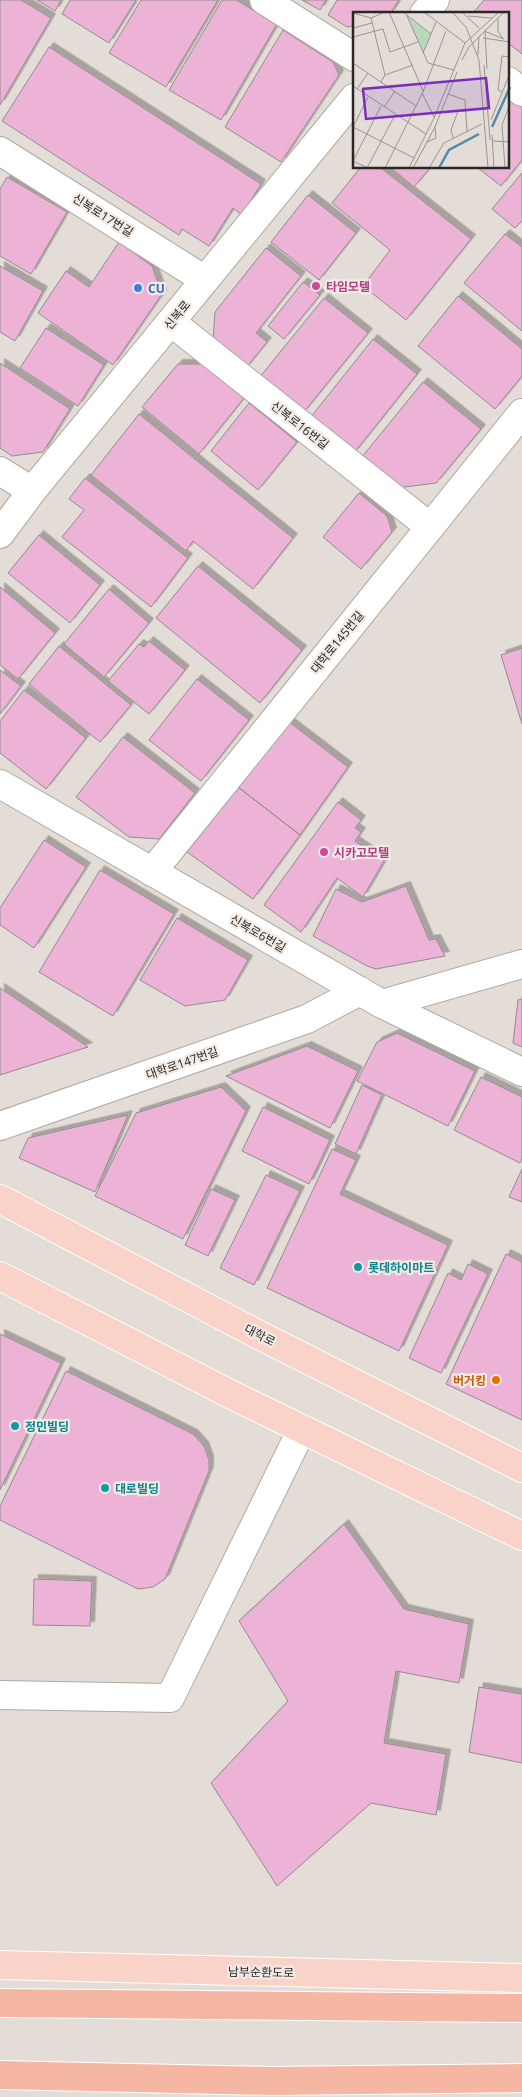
<svg xmlns="http://www.w3.org/2000/svg" width="522" height="2097" font-family="'Open Sans','Noto Sans KR',sans-serif">
  <defs>
    <filter id="shadow"><feDropShadow dx="4.5" dy="-4.5" stdDeviation="0" flood-color="#0004"/></filter>
  </defs>
  <rect width="100%" height="100%" fill="#e4ddd7"/>
  <path fill="#ecb3d7" stroke="#938b8f" filter="url(#shadow)" d="M0,0H21L51,18L0,105Z
    M37,0H61L55,11Z
    M70,0H136L109,43L62,14Z
    M141,0H218L166,87L109,53Z
    M222,0H236L277,24L221,120L169,90Z
    M302,0H326L320,10Z
    M337,0H399L390,14H354V26L347,27L328,15Z
    M484,0H522V54L508,43V14L473,13Z
    M283,30L333,62L339,75L281,162L225,127Z
    M49,47L261,184L242,215L233,208L209,246L182,229L179,235L2,121Z
    M508,95L522,106V160L501,186L478,168H508Z
    M360,168H381L471,239L406,320L363,286L390,250L332,203Z
    M391,168H430L414,187Z
    M522,173V221L515,228L492,209Z
    M7,177L67,212L31,274L0,256V189Z
    M308,195L356,233L319,280L271,242Z
    M505,234L522,247V331L464,283Z
    M119,242L152,266L162,294L113,365L38,313L66,271L89,287Z
    M266,248L301,276L256,333L267,342L246,368L213,341L215,312Z
    M0,266L43,291L15,341L0,332Z
    M303,282L320,295L284,339L268,326Z
    M458,296L522,349V376L495,409L418,346Z
    M324,298L368,333L303,413L259,378Z
    M46,328L104,365L78,406L20,368Z
    M373,339L417,374L354,453L310,418Z
    M0,363L70,409L43,452L12,456L0,448Z
    M178,364H202L244,398L199,454L142,407Z
    M423,382L481,429L436,483L397,488L361,458Z
    M249,403L297,442L258,490L211,451Z
    M139,414L293,538L253,589L193,541L186,551L91,475Z
    M85,478L188,558L151,607L62,537L84,510L69,499Z
    M359,493L387,516L392,532L361,569L323,537Z
    M39,535L100,585L70,623L8,573Z
    M198,566L302,650L260,703L156,618Z
    M0,587L55,633L18,679L0,665Z
    M109,589L149,623L104,677L64,644Z
    M149,641L185,670L149,714L108,681L139,644L144,647Z
    M59,646L131,705L100,742L29,684Z
    M522,648V724L501,655Z
    M0,670L21,686L0,714Z
    M197,679L249,720L201,781L149,740Z
    M24,690L86,738L46,789L0,753V721Z
    M289,722L348,767L300,835L238,787Z
    M123,737L195,793L159,839L129,837L76,797Z
    M238,787L300,835L253,899L187,852Z
    M338,802L361,820L355,828L361,832L355,841L384,861L363,897L337,878L301,932L264,905Z
    M44,840L86,867L34,948L0,925V908Z
    M100,870L174,914L113,1016L39,972Z
    M406,886L429,940L436,939L445,956L376,969L367,966L313,936L336,889L362,902Z
    M177,918L248,960L225,1000L185,1006L140,980Z
    M0,988L88,1047L0,1075Z
    M522,999V1047L513,1043L518,1000Z
    M397,1033L475,1071L448,1126L357,1081L377,1042Z
    M307,1046L358,1071L330,1128L226,1076Z
    M481,1077L522,1097V1159L520,1163L454,1130Z
    M362,1085L382,1095L356,1154L335,1144Z
    M221,1087L246,1111L183,1239L95,1196L136,1113Z
    M263,1107L330,1140L309,1184L242,1151Z
    M128,1115L95,1192L19,1158L28,1138Z
    M332,1149L356,1160L340,1194L448,1245L399,1351L267,1288Z
    M522,1169V1202L509,1197Z
    M266,1175L300,1191L254,1285L220,1268Z
    M211,1189L235,1200L208,1256L185,1245Z
    M506,1254L522,1262V1420L446,1384Z
    M468,1264L488,1274L441,1373L409,1358L448,1273L461,1280Z
    M0,1334L61,1363L0,1490Z
    M66,1371L193,1434L204,1446L209,1460V1471L165,1579L153,1587L138,1589L0,1520V1506Z
    M344,1524L404,1609L469,1624L459,1683L396,1671L384,1743L446,1754L436,1815L371,1803L277,1886L211,1783L288,1701L239,1621Z
    M34,1579L92,1581L90,1626L33,1625Z
    M479,1687L522,1694V1763L469,1752Z"/>
  <g fill="none" stroke-linecap="round" stroke-linejoin="round">
    <g stroke="#afa8a3" stroke-width="30">
      <path id="minor" d="M264,0L354,57
        M424,14L435,0
        M508,81L522,92
        M0,151L205,280
        M171,322L430,527
        M0,471L32,491
        M0,534L32,491L354,98
        M0,784L382,1004L522,1072
        M152,872L522,413
        M382,1004L522,964
        M0,1126L307,1019L360,991
        M0,1695L170,1698L302,1429"/>
    </g>
    <g stroke="#fff" stroke-width="30">
      <path id="major" d="M0,1199L259,1335L522,1468
        M0,1276L234,1396L522,1536
        M0,1965L522,1978"/>
    </g>
    <g stroke="#fff" stroke-width="30">
      <path id="highway" d="M0,2003L522,2008
        M0,2075L272,2081L522,2078"/>
    </g>
    <use href="#minor" stroke="#fff" stroke-width="28"/>
    <use href="#major" stroke="#fad3c8" stroke-width="28"/>
    <use href="#highway" stroke="#f6b6a4" stroke-width="28"/>
  </g>
  <g fill="#d1479c" stroke="#f2eae4" stroke-width="2">
    <circle cx="316" cy="286" r="5"/>
    <circle cx="324" cy="852" r="5"/>
  </g>
  <circle fill="#3f7fe0" stroke="#f2eae4" stroke-width="2" cx="138" cy="288" r="5"/>
  <g fill="#0f9aa8" stroke="#f2eae4" stroke-width="2">
    <circle cx="358" cy="1267" r="5"/>
    <circle cx="15" cy="1426" r="5"/>
    <circle cx="105" cy="1488" r="5"/>
  </g>
  <circle fill="#e8710a" stroke="#f2eae4" stroke-width="2" cx="496" cy="1380" r="5"/>
  <g text-anchor="middle" dominant-baseline="central" stroke-width="4.5" stroke-linejoin="round" paint-order="stroke">
    <g font-size="12" fill="#2a2725" stroke="#f2eae4">
      <text transform="translate(103 215) rotate(32)">신복로17번길</text>
      <text transform="translate(177 315) rotate(-51)">신복로</text>
      <text transform="translate(300 425) rotate(38)">신복로16번길</text>
      <text transform="translate(337 642) rotate(-51)">대학로145번길</text>
      <text transform="translate(258 933) rotate(30)">신복로6번길</text>
      <text transform="translate(182 1063) rotate(-19)">대학로147번길</text>
      <text transform="translate(260 1335) rotate(27)">대학로</text>
      <text transform="translate(261 1972) rotate(1)">남부순환도로</text>
    </g>
    <g font-size="12" font-weight="bold" fill="#b23c85" stroke="#f2eae4" text-anchor="start">
      <text x="326" y="286">타임모텔</text>
      <text x="334" y="852">시카고모텔</text>
    </g>
    <g font-size="12" font-weight="bold" fill="#366cbe" stroke="#f2eae4" text-anchor="start">
      <text x="148" y="288">CU</text>
    </g>
    <g font-size="12" font-weight="bold" fill="#0d838f" stroke="#f2eae4" text-anchor="start">
      <text x="368" y="1267">롯데하이마트</text>
      <text x="25" y="1426">정민빌딩</text>
      <text x="115" y="1488">대로빌딩</text>
    </g>
    <g font-size="12" font-weight="bold" fill="#c56008" stroke="#f2eae4" text-anchor="end">
      <text x="486" y="1380">버거킹</text>
    </g>
  </g>
  <g transform="translate(353 12)">
    <rect width="156" height="156" fill="#e4ddd7"/>
    <path d="M54,4L78,22L70,41Z" fill="#bad9bb"/>
    <path fill="none" stroke="#538aae" stroke-width="2.5" d="M139,115L157,75M86,156L96,138L126,122"/>
    <path fill="none" stroke="#9a9490" stroke-width="1" d="M36,0L70,79M50,0L78,22M71,0L112,31M99,0L113,15L126,48L135,156M109,0L126,16M0,1L18,6L32,63L28,70M54,4L75,51L101,58M115,4L139,6M18,6L32,0M145,7V19L150,27M0,16L19,11M131,19L151,27M132,20L134,57M0,25L30,17L37,40L65,30M130,26L157,30M70,41L83,10M125,43L126,24M109,48L116,35L151,0M0,51L63,94M131,53L137,128M32,63L60,53M0,74L73,122M4,77L15,61M149,80L145,78L149,44L157,45M69,81L81,105M95,82L112,88L114,119M31,95L42,79M138,108L157,61M0,115L61,146M0,115L15,85M139,123L141,156M100,126L98,118L105,99H113M140,129L157,130M74,130L83,126L82,115M0,149L28,94M0,149L15,156M14,156L42,103M32,156L70,80L93,19M56,156L81,106L112,31L146,0M60,156L82,115L104,60M76,156L91,131L129,112M152,156L149,113L157,92"/>
    <path fill="#7b2cbf" fill-opacity="0.15" stroke="#7b2cbf" stroke-width="2.5" d="M133,66L136,96L13,107L10,77Z"/>
    <rect width="156" height="156" fill="none" stroke="#2a2725" stroke-width="2.5"/>
  </g>
</svg>
